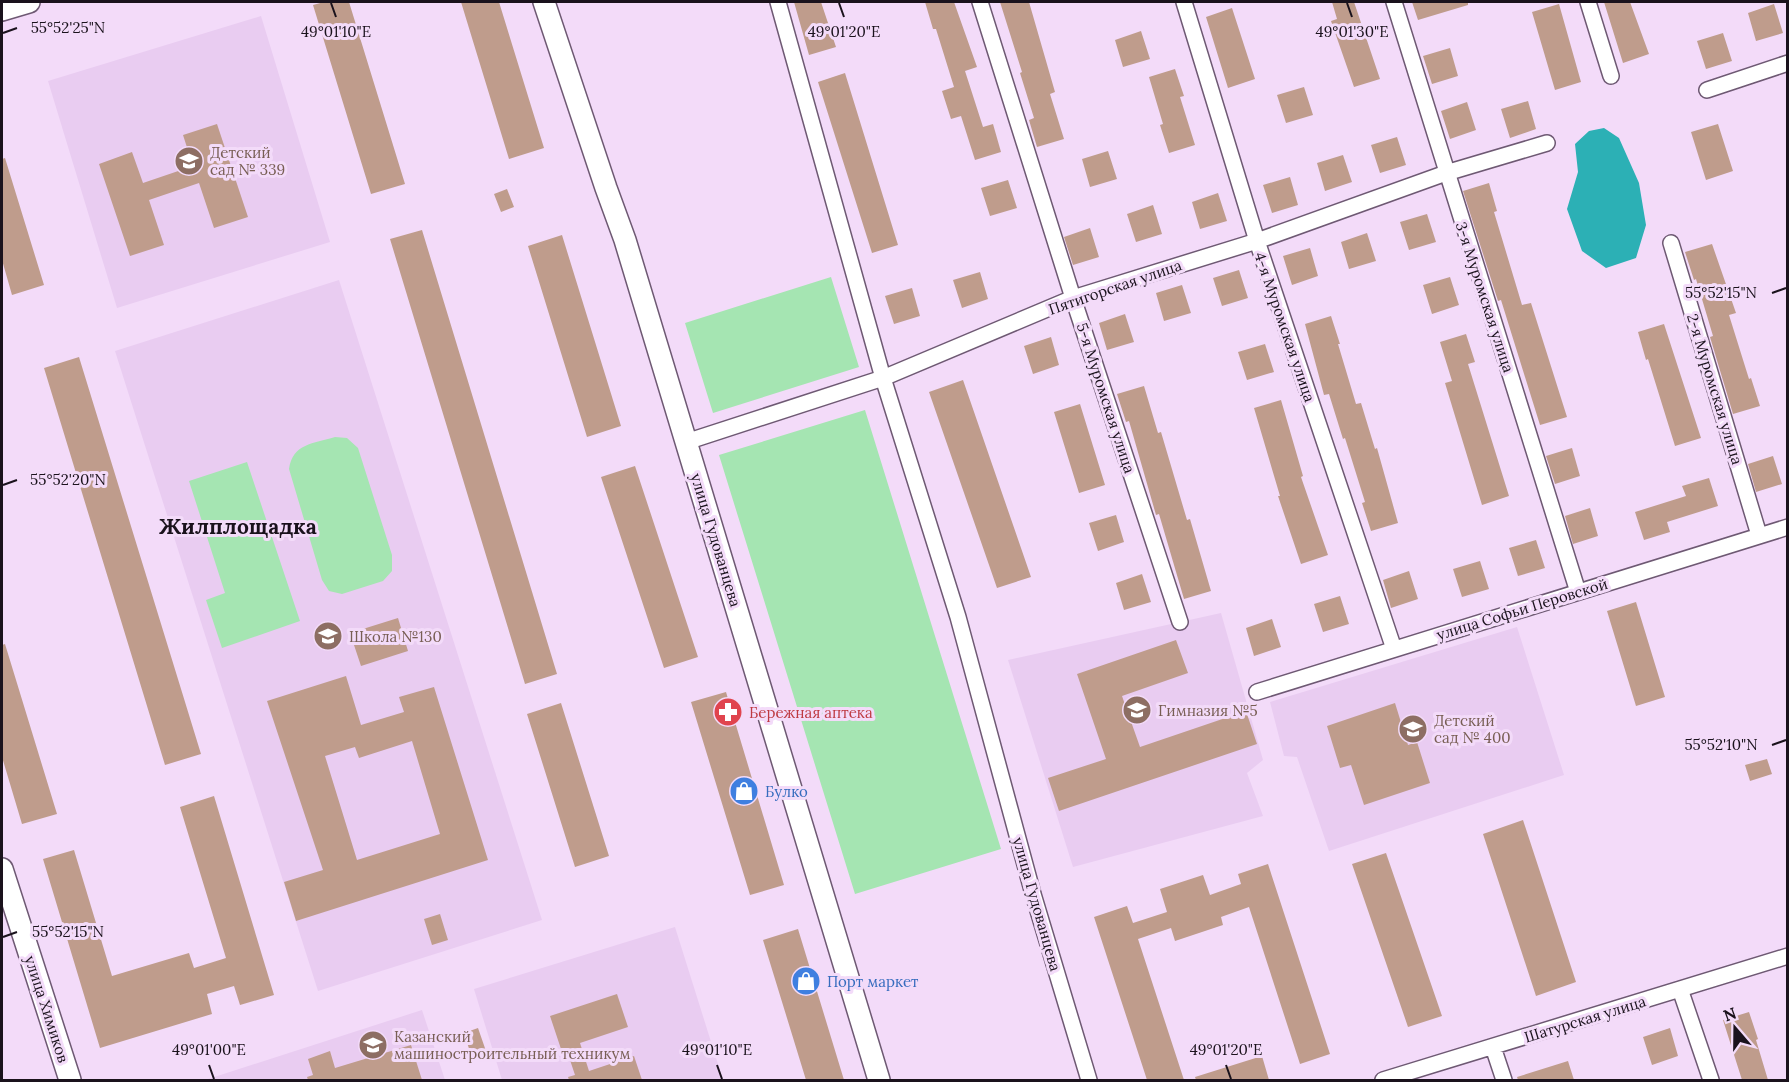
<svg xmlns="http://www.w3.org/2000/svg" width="1789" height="1082" font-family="Lora,serif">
  <rect width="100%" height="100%" fill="#f3dbf9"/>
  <path fill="#e9ccf1" d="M261,16L330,242L117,308L48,81Z
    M339,280L542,920L318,991L115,351Z
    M1221,613L1263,760L1247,773L1263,816L1073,867L1008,660Z
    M1517,627L1564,775L1329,851L1297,757L1284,756L1270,702Z
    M675,927L723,1080H502L474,989Z
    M422,1010L445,1080H205Z"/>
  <path fill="#a5e5b2" d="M831,277L859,367L713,413L685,323Z
    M865,410L1001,849L855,894L719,455Z
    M335,437L347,438L358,448L392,555V571L383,581L342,594L329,591L322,580L289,469C293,443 313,444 335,437Z
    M247,462L300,621L222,648L206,600L225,593L189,481Z"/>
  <path fill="#2cb0b5" d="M1604,128L1619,138L1639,183L1646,225L1636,258L1606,268L1582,251L1567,209L1578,172L1575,144L1589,131Z"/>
  <path fill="#bf9c8c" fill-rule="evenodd" d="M324,2H349L405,184L371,194L313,5Z
    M461,2H499L544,148L509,159Z
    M794,2H821L836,47L809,55Z
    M925,2H954L977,67L965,71L983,127L993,124L1001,152L975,160L961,116L951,119L942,91L954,87L936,29H933Z
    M1000,2H1029L1055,92L1050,94L1064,139L1037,147L1029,120L1034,118L1020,73L1022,72Z
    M1332,2H1354L1380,79L1354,87L1331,21L1337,19Z
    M1412,2H1468V5L1418,20Z
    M1604,2H1630L1649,54L1623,63Z
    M1559,4L1581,82L1555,90L1532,12Z
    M1774,4L1783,33L1756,41L1748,13Z
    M1232,8L1255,79L1228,88L1206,17Z
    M1141,31L1150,59L1123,67L1115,40Z
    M1723,33L1732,61L1706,69L1697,41Z
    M1450,48L1458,76L1432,84L1423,56Z
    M1175,69L1184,96L1180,97L1195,145L1169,153L1160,125L1163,124L1149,77Z
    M845,73L898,245L872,253L818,82Z
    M1304,87L1313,115L1286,123L1277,95Z
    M1528,101L1536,129L1510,138L1501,109Z
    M1467,102L1476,130L1450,139L1441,111Z
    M217,124L248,217L214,228L199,183L149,200L164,245L130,256L99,164L132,152L143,183L193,166L183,135Z
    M1718,124L1733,171L1706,180L1691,132Z
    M1397,137L1406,165L1380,173L1371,145Z
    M1108,151L1117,179L1090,187L1082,159Z
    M1343,155L1352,182L1325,191L1317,163Z
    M5,158L44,285L12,295L2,260V159Z
    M1290,177L1298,205L1272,213L1263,185Z
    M1008,180L1017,208L990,216L981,188Z
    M1489,183L1497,211L1494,212L1522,305L1531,303L1567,417L1540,425L1501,300L1498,301L1463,191Z
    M507,189L514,207L501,212L494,194Z
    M1218,193L1227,221L1200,229L1192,202Z
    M1153,205L1162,234L1136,242L1127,214Z
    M1427,214L1436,242L1409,250L1400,222Z
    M1090,228L1099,257L1073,265L1064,237Z
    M422,230L557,674L525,684L390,239Z
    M1367,233L1376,261L1349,269L1341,242Z
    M562,235L621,426L587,437L528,246Z
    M1712,244L1736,313L1729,315L1749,379L1751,378L1760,406L1733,414L1710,337L1713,336L1696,279L1694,280L1685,252Z
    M1310,248L1318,276L1292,285L1283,256Z
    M1239,270L1248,298L1222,306L1213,278Z
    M980,272L988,299L962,308L953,280Z
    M1450,277L1459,305L1432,314L1423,285Z
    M1182,285L1191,313L1164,321L1156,293Z
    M912,288L920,316L894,324L885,296Z
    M1125,314L1134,342L1107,350L1099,323Z
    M1331,316L1340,344H1338L1356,404L1361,403L1375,449L1377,448L1398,523L1371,531L1362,503L1365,502L1345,438L1343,439L1329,394L1324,395L1305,324Z
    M1664,324L1701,438L1675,446L1648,359L1646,360L1638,332Z
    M1466,334L1475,362L1468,364L1509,496L1482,505L1445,383L1452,381L1440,342Z
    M1051,337L1059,365L1033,374L1024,346Z
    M1265,344L1274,372L1247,380L1238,352Z
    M79,357L201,754L165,765L44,368Z
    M963,380L1031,577L997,588L929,392Z
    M1144,386L1158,433L1161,432L1187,520L1190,519L1211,591L1184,599L1159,514L1156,515L1129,421L1126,422L1117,394Z
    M1281,400L1303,476L1301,477L1328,555L1301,564L1278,496H1280L1254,408Z
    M1080,404L1105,485L1079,493L1054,412Z
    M1572,448L1580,476L1555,484L1546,456Z
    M1773,456L1782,484L1756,492L1748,464Z
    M635,466L698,657L664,668L601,477Z
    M1709,478L1718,506L1667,522L1670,532L1644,540L1635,512L1686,496L1682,486Z
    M1590,508L1598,536L1573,544L1565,516Z
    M1116,515L1124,542L1098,551L1089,523Z
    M1536,540L1545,568L1518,576L1509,548Z
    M1480,561L1489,589L1462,597L1453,569Z
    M1409,571L1418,599L1391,608L1383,580Z
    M1142,574L1151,602L1124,610L1116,583Z
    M1340,596L1349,624L1323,632L1314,604Z
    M1636,602L1665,697L1636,706L1607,611Z
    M398,618L408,651L361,666L350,633Z
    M1272,619L1281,647L1254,656L1246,628Z
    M1176,640L1188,673L1122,696L1140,747L1246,711L1257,744L1059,811L1048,778L1106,759L1077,674Z
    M5,644L57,814L22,824L2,757V645Z
    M346,676L361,725L404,712L399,697L434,687L488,860L296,921L284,882L323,870L267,701ZM412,741L440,834L357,860L325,756L355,747L359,758Z
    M726,692L784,885L750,895L691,702Z
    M561,703L609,856L575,867L527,714Z
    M1395,703L1408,745L1417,742L1430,783L1364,805L1351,765L1340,768L1327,726Z
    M1767,759L1772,774L1750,781L1745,765Z
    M214,796L274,995L240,1005L234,986L207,994L212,1014L100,1048L43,859L74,850L112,976L189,953L194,968L226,958L180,807Z
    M1523,820L1576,982L1536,996L1483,834Z
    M1386,853L1442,1016L1408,1027L1352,864Z
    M1268,864L1330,1054L1300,1064L1249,907L1221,917L1223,925L1175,941L1171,928L1138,939L1184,1080H1147L1094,917L1127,906L1133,923L1167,912L1160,889L1203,875L1210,895L1241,884L1238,874Z
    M440,914L448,940L432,945L424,919Z
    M798,929L844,1080H806L763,940Z
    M617,994L628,1027L580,1043L589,1071L634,1056L642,1080H569L568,1077L575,1075L566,1048L561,1049L550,1016Z
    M1749,1012L1758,1039L1756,1040L1768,1080H1742L1723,1020Z
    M478,1028L487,1054L472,1058L464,1033Z
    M1670,1028L1678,1056L1652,1065L1643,1037Z
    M411,1045L422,1080H308L307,1077L313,1075L308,1059L330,1051L335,1068Z
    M1262,1056L1269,1080H1196L1195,1077Z
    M1568,1061L1574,1080H1518L1517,1077Z"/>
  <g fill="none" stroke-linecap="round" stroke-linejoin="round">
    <g stroke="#6e5973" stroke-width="18">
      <path id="street" d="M778,2L883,378L958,617L1033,894L1089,1080
        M980,2L1073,298L1180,622
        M1184,2L1257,241L1394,649
        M1394,2L1578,592
        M1588,2L1611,76
        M1707,90L1788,63
        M1671,243L1759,535
        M686,442L883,378L1073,298L1257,241L1446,173L1547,143
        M1257,692L1788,527
        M1680,989L1711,1080
        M1493,1047L1504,1080
        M1383,1080L1788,956"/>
    </g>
    <g stroke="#6e5973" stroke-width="24">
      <path id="secondary" d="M544,2L606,188L625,240L879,1080
        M2,10L29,2
        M2,869L70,1080"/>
    </g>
    <use href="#street" stroke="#fff" stroke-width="15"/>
    <use href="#secondary" stroke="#fff" stroke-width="21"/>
  </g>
  <path fill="none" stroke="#1a121c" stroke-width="2" d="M331,3L336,17M839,3L844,17M1347,3L1352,17M3,33L17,28M1772,293L1786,288M3,485L17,480M1772,745L1786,740M3,937L17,932M209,1065L214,1079M717,1065L722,1079M1226,1065L1231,1079"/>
  <defs>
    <g id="school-disc" transform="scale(1.5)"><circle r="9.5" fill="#8d6e63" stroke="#f3dbf9"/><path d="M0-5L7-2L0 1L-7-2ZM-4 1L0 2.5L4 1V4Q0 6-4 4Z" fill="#fff"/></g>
    <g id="pharmacy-disc" transform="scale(1.5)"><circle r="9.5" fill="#e0444e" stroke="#f3dbf9"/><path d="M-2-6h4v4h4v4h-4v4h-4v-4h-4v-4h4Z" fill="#fff"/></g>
    <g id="shop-disc" transform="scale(1.5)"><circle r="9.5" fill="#3f7fe0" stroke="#f3dbf9"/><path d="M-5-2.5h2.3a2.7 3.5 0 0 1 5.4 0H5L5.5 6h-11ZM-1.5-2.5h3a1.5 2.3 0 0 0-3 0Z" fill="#fff"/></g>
    <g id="university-disc" transform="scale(1.5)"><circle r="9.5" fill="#8d6e63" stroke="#f3dbf9"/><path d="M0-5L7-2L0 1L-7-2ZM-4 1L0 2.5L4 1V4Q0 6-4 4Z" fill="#fff"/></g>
  </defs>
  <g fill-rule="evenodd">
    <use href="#school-disc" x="189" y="161"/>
    <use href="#school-disc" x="328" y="636"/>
    <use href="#school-disc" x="1137" y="710"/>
    <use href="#pharmacy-disc" x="728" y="712"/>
    <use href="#school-disc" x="1413" y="729"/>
    <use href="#shop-disc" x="744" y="791"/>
    <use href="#shop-disc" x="806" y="981"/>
    <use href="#university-disc" x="373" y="1045"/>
  </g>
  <g text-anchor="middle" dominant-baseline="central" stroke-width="6" stroke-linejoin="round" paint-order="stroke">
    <g font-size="15" fill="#785e54" stroke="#f3dbf9" text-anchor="start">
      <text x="210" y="152">Детский<tspan x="210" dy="17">сад № 339</tspan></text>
      <text x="349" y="636">Школа №130</text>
      <text x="1158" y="710">Гимназия №5</text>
      <text x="1434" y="720">Детский<tspan x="1434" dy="17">сад № 400</tspan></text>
      <text x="394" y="1036">Казанский<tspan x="394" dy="17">машиностроительный техникум</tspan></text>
    </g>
    <g font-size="15" fill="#1a121c" stroke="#f3dbf9">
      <text transform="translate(1115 287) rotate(-19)">Пятигорская улица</text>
      <text transform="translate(1485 297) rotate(72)">3-я Муромская улица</text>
      <text transform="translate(1285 327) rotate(71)">4-я Муромская улица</text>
      <text transform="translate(1715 389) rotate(73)">2-я Муромская улица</text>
      <text transform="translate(1106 398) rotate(72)">5-я Муромская улица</text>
      <text transform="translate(716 540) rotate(73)">улица Гудованцева</text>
      <text transform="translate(1522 609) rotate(-17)">улица Софьи Перовской</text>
      <text transform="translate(1037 904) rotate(74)">улица Гудованцева</text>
      <text transform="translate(47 1009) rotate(72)">улица Химиков</text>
      <text transform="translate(1585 1019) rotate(-17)">Шатурская улица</text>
    </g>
    <g font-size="15" fill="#be3a42" stroke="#f3dbf9" text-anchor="start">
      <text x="749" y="712">Бережная аптека</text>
    </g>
    <g font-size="15" fill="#366cbe" stroke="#f3dbf9" text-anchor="start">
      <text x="765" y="791">Булко</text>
      <text x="827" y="981">Порт маркет</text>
    </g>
    <g font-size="21" font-weight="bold" fill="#1a121c" stroke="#f3dbf9">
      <text x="238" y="526">Жилплощадка</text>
    </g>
  </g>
  <g font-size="15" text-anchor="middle" fill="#1a121c" stroke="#f3dbf9" stroke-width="6" stroke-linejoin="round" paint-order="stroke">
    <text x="68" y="33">55°52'25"N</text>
    <text x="844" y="37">49°01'20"E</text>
    <text x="1352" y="37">49°01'30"E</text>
    <text x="336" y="37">49°01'10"E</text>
    <text x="1721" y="298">55°52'15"N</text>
    <text x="68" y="485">55°52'20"N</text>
    <text x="1721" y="750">55°52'10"N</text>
    <text x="68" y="937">55°52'15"N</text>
    <text x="209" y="1055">49°01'00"E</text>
    <text x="717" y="1055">49°01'10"E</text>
    <text x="1226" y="1055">49°01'20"E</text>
  </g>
  <rect width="1789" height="1082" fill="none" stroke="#1a121c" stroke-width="6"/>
  <g transform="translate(1735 1028) rotate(340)" stroke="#f3dbf9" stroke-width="4.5" paint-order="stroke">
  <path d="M0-4.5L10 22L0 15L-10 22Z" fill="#1a121c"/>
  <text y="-9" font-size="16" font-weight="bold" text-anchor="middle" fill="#1a121c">N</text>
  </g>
</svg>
